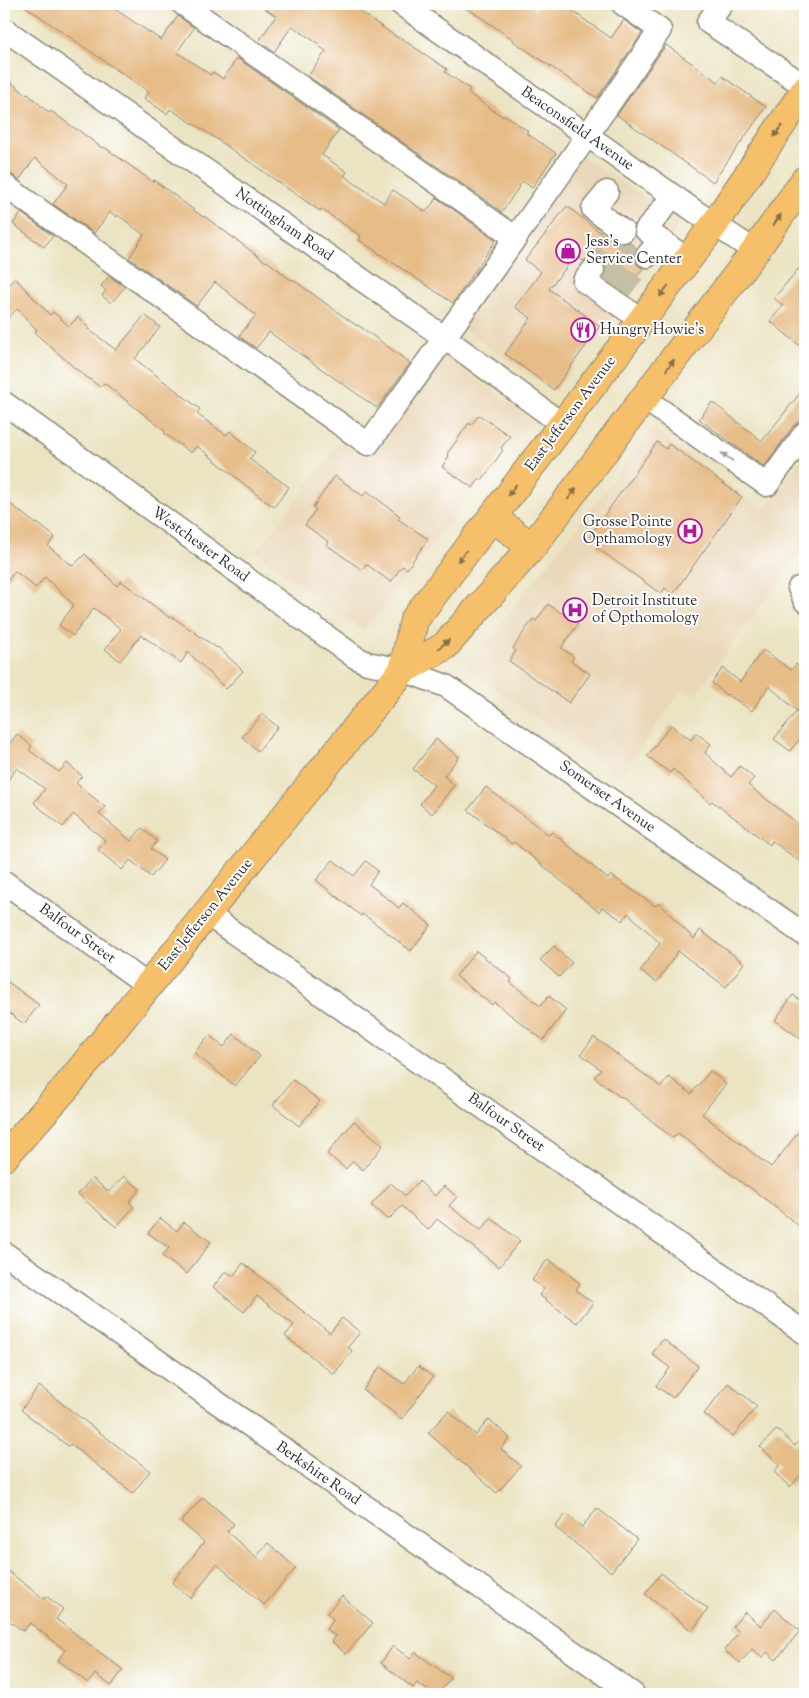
<svg xmlns="http://www.w3.org/2000/svg" width="809" height="1698" font-family="'Sorts Mill Goudy',serif">
  <rect width="100%" height="100%" fill="#fff"/>
  <filter id="ink" filterUnits="userSpaceOnUse"><feTurbulence type="fractalNoise" baseFrequency=".02" numOctaves="2"/><feDisplacementMap in="SourceGraphic" scale="10" xChannelSelector="R" yChannelSelector="G"/><feConvolveMatrix kernelMatrix="1 2 1 2 8 2 1 2 1" color-interpolation-filters="sRGB"/></filter>
  <filter id="wash" filterUnits="userSpaceOnUse"><feTurbulence type="fractalNoise" baseFrequency=".0096" numOctaves="4" result="noise"/><feDisplacementMap in="SourceGraphic" scale="20" xChannelSelector="R" yChannelSelector="G"/><feGaussianBlur stdDeviation="1.12" result="paint"/><feColorMatrix in="noise" values="0 0 0 0 0 0 0 0 0 0 0 0 0 0 0 0 0 1.4 0 .05"/><feComposite in="paint" operator="in"/></filter>
  <g filter="url(#wash)">
    <rect width="100%" height="100%" fill="#ebe4c3"/>
    <path fill="#ead8ba" d="M580,155L681,221L555,393L461,327Z
      M440,352L531,419L363,631L256,552L345,437L371,450Z
      M653,429L764,510L803,457L805,459V558L799,554L695,695L683,689L620,777L466,668Z"/>
    <g id="blocks">
      <path fill="#e6bc87" d="M22,4H107L161,40L178,16L194,28L177,52L211,75L213,72L223,79L237,58L339,130L322,155L347,172L344,176L384,203L393,190L426,212L437,198L496,240L453,303L359,240L361,236L321,209L320,211L205,131L170,109L167,114L144,98L149,92Z
        M258,4H349L398,38L399,37L447,69L445,72L470,89L468,93L503,117L505,115L528,131L526,133L556,153L532,188L523,181L502,212L308,76L326,51L319,46L320,45L292,26L274,52L259,41L276,16Z
        M461,4H525L534,10L539,4H562L611,38L624,20L642,33L597,98L513,41L514,40Z
        M666,45L718,82L722,76L766,107L713,182L617,115Z
        M4,77L27,95L28,94L49,113L51,111L77,130V129L102,148L104,147L153,182L154,180L203,217L204,216L266,262L267,261L291,280L292,279L357,326L358,325L410,363L377,408L269,332L256,348L239,336L256,315L215,282L197,306L129,258L144,235L118,215L117,217L110,212L94,233L53,204L68,184L35,158L19,180L11,174L4,172Z
        M567,206L607,238L608,236L621,244L629,242L637,248L634,253L635,260L638,266L643,268L625,293L604,278L606,272L605,266L601,260L595,257L588,258L583,261L576,255L549,289L600,326L554,390L505,354L531,318L515,307L541,272L525,260Z
        M21,213L53,236L44,247L13,224Z
        M805,261V350L770,321L783,306L774,298Z
        M109,276L125,287L111,303L102,296L106,290L101,286Z
        M15,278L50,315L53,312L69,326L78,317L89,328L88,329L116,350L145,315L160,327L135,359L200,409L197,414L226,435L230,431L255,452L249,459L289,487L274,507L253,492V491L197,446L191,453L164,433L165,431L104,383L100,387L76,369L35,333L37,330L17,309L4,322V289Z
        M805,387V420L799,421L794,425L764,467L699,419L712,402L762,441Z
        M479,415L510,436L501,448L503,450L482,480L480,478L473,488L442,467L449,456L447,454L469,423L471,425Z
        M657,442L666,449L669,444L742,497L673,594L665,588L661,594L596,547L600,540L591,534Z
        M335,476L363,496L367,491L400,516L398,519L428,539L407,569L402,566L391,582L366,564L362,570L327,545L329,542L305,525L316,509L313,507Z
        M4,499L36,524L37,523L55,537L48,546L73,566L85,554L117,586L121,581L170,618L171,616L217,648L218,647L243,671L226,689L188,652L181,663L141,635L120,661L105,649L121,629L94,608L73,636L59,625L74,605L45,577L36,588L15,571L4,586Z
        M548,604L578,624L561,648L574,657L571,661L590,674L569,703L509,661L516,651L513,648L533,619L536,621Z
        M763,650L791,670L796,664L805,672V745L799,740L790,751L774,739L797,711L769,686L752,711L727,694L726,695L712,683L723,668L740,682Z
        M262,714L278,727L258,751L242,737Z
        M671,725L691,740L696,733L711,744L705,753L731,777L740,766L754,778L748,785L805,829V865L772,841L770,845L712,801L710,803L673,769L670,773L647,756Z
        M17,734L32,746L29,750L59,772L67,763L82,776L76,783L105,807L99,814L131,841L142,828L157,841L151,849L165,860L151,877L130,860L122,870L98,850L105,840L73,814L63,827L34,803L45,789L17,768L4,785V751Z
        M436,739L459,757L444,776L454,785L432,814L420,804L434,785L413,769Z
        M486,787L549,835L552,832L608,879L611,875L655,906L659,903L694,939L700,930L744,963L726,987L678,951L657,982L640,971L660,943L628,913L623,921L602,907L599,912L514,842L512,844L468,810Z
        M333,860L354,876L366,861L378,871L369,884L399,908L403,903L431,925L411,951L371,920L362,914L361,916L316,880Z
        M554,946L572,963L559,977L540,960Z
        M476,951L512,979L510,982L540,1006L549,996L566,1010L543,1040L494,1002L492,1005L456,976Z
        M4,979L39,1005L24,1024L4,1009Z
        M793,995L805,1004V1042L775,1020Z
        M234,1034L260,1056L235,1086L194,1053L209,1035L224,1047Z
        M594,1037L661,1087L669,1077L691,1094L710,1071L726,1084L702,1114L771,1167L805,1124V1216L798,1225L747,1185L746,1186L678,1133L673,1138L621,1096L620,1097L594,1077L601,1070L581,1054Z
        M293,1080L320,1101L299,1126L273,1105Z
        M354,1121L383,1145L363,1170L353,1161L346,1169L327,1154Z
        M124,1176L140,1189L129,1202L134,1207L116,1227L78,1194L92,1178L109,1192Z
        M419,1181L435,1196L444,1186L457,1197L449,1206L481,1230L491,1218L520,1241L499,1267L437,1219L428,1230L402,1206L388,1220L371,1205L391,1183L405,1196Z
        M160,1218L177,1231L184,1222L211,1242L187,1274L162,1256L169,1248L148,1233Z
        M548,1259L580,1283L576,1290L593,1303L577,1323L539,1295L544,1289L532,1280Z
        M243,1263L330,1333L342,1318L360,1332L348,1347L352,1351L334,1374L285,1336L294,1325L257,1296L244,1312L213,1287L226,1271L233,1276Z
        M663,1339L698,1366L673,1398L656,1386L670,1368L652,1354Z
        M418,1366L433,1377L402,1419L363,1390L380,1367L404,1384Z
        M728,1383L757,1406L733,1436L704,1414Z
        M39,1386L150,1471L133,1493L70,1444L68,1446L21,1410Z
        M448,1411L476,1435L489,1419L510,1438L501,1449L521,1466L497,1493L428,1433Z
        M777,1429L795,1446L805,1434V1470L790,1487L774,1472L780,1465L760,1447Z
        M203,1497L234,1524L227,1532L256,1557L268,1543L296,1568L264,1605L217,1564L191,1598L172,1583L204,1542L181,1522Z
        M597,1508L637,1539L611,1572L555,1527L566,1514L582,1527Z
        M4,1568L44,1599L46,1596L63,1609L56,1619L123,1670L111,1686L95,1674L88,1683L58,1660L65,1650L30,1623L23,1631L4,1617Z
        M661,1573L708,1609L692,1631L645,1594Z
        M342,1596L373,1623L346,1654L331,1641L335,1636L326,1629L334,1620L327,1613Z
        M775,1609L800,1631L776,1660L767,1652L762,1658L752,1649L740,1663L724,1650L739,1632L733,1626L745,1612L761,1626Z
        M393,1646L410,1659L415,1652L451,1678L438,1694H433L417,1683L413,1688L381,1663Z"/>
    </g>
  </g>
  <g filter="url(#ink)">
    <use href="#blocks" fill-opacity="0" stroke="#8b8877" stroke-width="1"/>
    <g fill="none" stroke-linecap="round" stroke-linejoin="round">
      <path stroke="#c5bfa5" stroke-width="22" stroke-dasharray="22 11" stroke-linecap="butt" d="M593,270L620,235
        M608,281L634,246
        M620,290L647,256"/>
      <g stroke="#8b8877" stroke-width="25">
        <path id="minor" d="M183,4L516,238
          M401,4L696,212L755,251
          M722,4L708,22L805,86
          M4,29L445,338L563,425
          M4,185L368,444C467,307 565,169 660,30L623,4
          M607,192L593,209L623,231
          M673,196L646,230L688,260
          M647,256L660,240
          M593,270L584,281L642,320
          M645,399L767,485L805,433
          M4,403L355,657L367,663L403,670L446,686L805,935
          M799,588L805,601
          M4,882L149,986
          M207,914L805,1333
          M4,1253L633,1694"/>
      </g>
      <g stroke="#8b8877" stroke-width="30">
        <path id="major" d="M492,517L532,547
          M403,670L414,620L714,225L805,90
          M4,1157L69,1084L403,670L445,646L532,547L755,251L805,180"/>
      </g>
      <use href="#minor" stroke="#fff" stroke-width="22"/>
      <use href="#major" stroke="#f6c06b" stroke-width="28"/>
    </g>
    <defs><path id="oneway-solid" d="M-6-.8H1V-3.2L6.5 0L1 3.2V.8H-6Z" transform="scale(1.25)"/></defs>
    <g fill="#866e48">
      <use href="#oneway-solid" transform="translate(778 131) rotate(124)"/>
      <use href="#oneway-solid" transform="translate(777 220) rotate(-55)"/>
      <use href="#oneway-solid" transform="translate(664 291) rotate(127)"/>
      <use href="#oneway-solid" transform="translate(670 365) rotate(-53)"/>
      <use href="#oneway-solid" transform="translate(512 490) rotate(127)"/>
      <use href="#oneway-solid" transform="translate(572 494) rotate(-52)"/>
      <use href="#oneway-solid" transform="translate(462 556) rotate(127)"/>
      <use href="#oneway-solid" transform="translate(444 644) rotate(-40)"/>
    </g>
    <use fill="#a0a0a0" href="#oneway-solid" transform="translate(727 457) rotate(-145)"/>
  </g>
  <defs>
    <g id="shop-ring" transform="scale(1.25)"><circle r="9.5" fill="#fff" stroke="#b5179e" stroke-width="1.5"/><path d="M-5-2.5h2.3a2.7 3.5 0 0 1 5.4 0H5L5.5 6h-11ZM-1.5-2.5h3a1.5 2.3 0 0 0-3 0Z" fill="#b5179e"/></g>
    <g id="restaurant-ring" transform="scale(1.25)"><circle r="9.5" fill="#fff" stroke="#b5179e" stroke-width="1.5"/><path d="M-5-6h1v4h1v-4h1v4h1v-4h1v5L-1.5 .5V6h-2V.5L-5-1ZM5-6V6H3V1.5H1.5Q1.5-4 5-6Z" fill="#b5179e"/></g>
    <g id="hospital-ring" transform="scale(1.25)"><circle r="9.5" fill="#fff" stroke="#b5179e" stroke-width="1.5"/><path d="M-5-5h3v3.5h4V-5h3V5h-3V1.5h-4V5h-3Z" fill="#b5179e"/></g>
  </defs>
  <g fill-rule="evenodd">
    <use href="#shop-ring" x="568" y="251"/>
    <use href="#restaurant-ring" x="583" y="330"/>
    <use href="#hospital-ring" x="690" y="531"/>
    <use href="#hospital-ring" x="575" y="610"/>
  </g>
  <g text-anchor="middle" dominant-baseline="central" stroke-width="4" stroke-linejoin="round" paint-order="stroke">
    <g font-size="15" fill="#2b2b2b" stroke="#fff">
      <text transform="translate(577 129) rotate(35)">Beaconsfield Avenue</text>
      <text transform="translate(284 225) rotate(35)">Nottingham Road</text>
      <text transform="translate(571 414) rotate(-53)">East Jefferson Avenue</text>
      <text transform="translate(200 545) rotate(36)">Westchester Road</text>
      <text transform="translate(607 797) rotate(35)">Somerset Avenue</text>
      <text transform="translate(206 915) rotate(-51)">East Jefferson Avenue</text>
      <text transform="translate(77 934) rotate(36)">Balfour Street</text>
      <text transform="translate(506 1123) rotate(35)">Balfour Street</text>
      <text transform="translate(318 1474) rotate(35)">Berkshire Road</text>
    </g>
    <g font-size="15" fill="#2b2b2b" stroke="#fff" text-anchor="start">
      <text x="586" y="242">Jess's<tspan x="586" dy="17">Service Center</tspan></text>
      <text x="600" y="330">Hungry Howie's</text>
      <text x="672" y="522" text-anchor="end">Grosse Pointe<tspan x="672" dy="17">Opthamology</tspan></text>
      <text x="592" y="601">Detroit Institute<tspan x="592" dy="17">of Opthomology</tspan></text>
    </g>
  </g>
  <rect width="809" height="1698" fill="none" stroke="#fff" stroke-width="20"/>
</svg>
